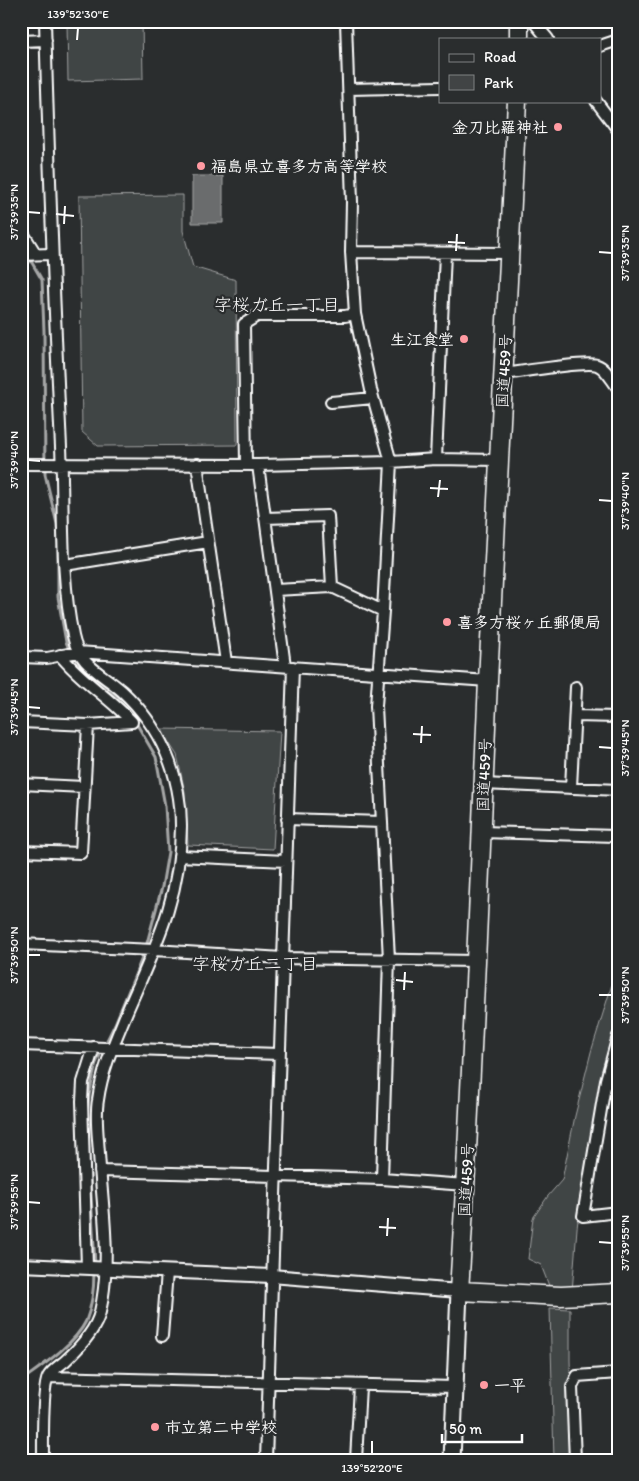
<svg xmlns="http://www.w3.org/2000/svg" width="639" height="1481" font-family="Itim,'Klee One',sans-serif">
  <rect width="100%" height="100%" fill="#2a2d2e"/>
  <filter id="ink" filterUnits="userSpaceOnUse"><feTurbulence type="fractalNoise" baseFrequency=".02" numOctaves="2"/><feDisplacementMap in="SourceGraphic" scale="10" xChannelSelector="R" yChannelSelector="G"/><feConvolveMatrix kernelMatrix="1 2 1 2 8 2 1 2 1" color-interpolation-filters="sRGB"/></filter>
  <g filter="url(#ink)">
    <path fill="#414445" stroke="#a0a2a2" d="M67,21H142L143,79L68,81Z
      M183,195V231L193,267L236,280L237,445L98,446L82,432L79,196Z
      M160,729L280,731L273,849L188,845L185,792L177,755Z
      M618,965V1026L601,1094L583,1180L577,1228L572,1292L551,1291L541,1265L528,1259L533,1218L548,1196L562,1180L575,1116L591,1052Z
      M550,1308L570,1309V1360L573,1460H554Z"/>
    <path fill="#6a6c6d" stroke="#a6a7a7" d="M192,176H223V223H192Z"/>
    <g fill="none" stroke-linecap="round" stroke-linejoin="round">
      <path stroke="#a6a7a7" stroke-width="3" d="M21,244L42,280L44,331L45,474L57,524L58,543V597L66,642L74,661L125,704L156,757L165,806L168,852L162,887L146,947
        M87,1116L89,1095L96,1063L115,1024L144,953
        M88,1142L95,1265
        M21,1381C42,1366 75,1344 86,1321C92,1306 94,1287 94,1272"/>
      <g stroke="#fff" stroke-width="14">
        <path id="minor" d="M346,21L352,202L351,252L355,314L371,390L391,462L383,611L376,706L389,959L382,1179
          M533,21L548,39
          M21,41L46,40
          M600,46L618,40
          M349,89L440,87
          M596,101L618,130
          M21,230L36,254
          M351,252L511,253
          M21,255L51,254
          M504,374C520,372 586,361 597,365C606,368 612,381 618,388
          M331,402L373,398
          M436,459L445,253
          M21,464L258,465L391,462L436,459L499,460
          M197,464L226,662
          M246,464L244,324L257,316H345L355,314
          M258,465L285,666
          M265,518L328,516L332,587
          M65,565L208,542
          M275,590L332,587L383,611
          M60,655C81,681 110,698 132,722
          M21,657L47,658L78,652L488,681
          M575,716L618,717
          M21,722L88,725L132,722
          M21,784L84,787
          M484,784L618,790
          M571,787L576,687
          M287,819L382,822
          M482,832L615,836
          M21,851L81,853L88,725
          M179,856L286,861
          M21,944L154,950L282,958L476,961
          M618,1036L606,1080L583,1216L618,1212
          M21,1045L279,1054
          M100,1171L382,1179L466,1185
          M87,1267L82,1101L83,1082L94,1047
          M162,1336L167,1272
          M48,1377L455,1387
          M43,1460C43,1444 42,1388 48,1377C51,1371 60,1365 65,1361C78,1349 96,1330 100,1312C112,1260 102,1205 99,1153C98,1136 95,1117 98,1100C102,1070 115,1041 126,1014C154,949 181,898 181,826C181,774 160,726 122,691C102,673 79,666 73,636C60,574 64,509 61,447C54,305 49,163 45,21
          M266,1460L293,667
          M356,1460L360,1386
          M575,1460L572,1387L577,1376L618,1373"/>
      </g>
      <g stroke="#fff" stroke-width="16">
        <path id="tertiary" d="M21,1265L271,1276L459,1291"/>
      </g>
      <g stroke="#fff" stroke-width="19">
        <path id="secondary" d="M452,1460L459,1291"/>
      </g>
      <g stroke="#fff" stroke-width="21">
        <path id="trunk" d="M519,39V21
          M517,101C509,295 496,488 488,681C479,885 472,1088 459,1291L561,1296L618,1293"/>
      </g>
      <use href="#minor" stroke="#2a2d2e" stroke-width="10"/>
      <use href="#tertiary" stroke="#2a2d2e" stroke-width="12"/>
      <use href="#secondary" stroke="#2a2d2e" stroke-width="15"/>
      <use href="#trunk" stroke="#2a2d2e" stroke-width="18"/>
    </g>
  </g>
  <path fill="none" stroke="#fff" stroke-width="2" d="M77,40L78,28M28,212L40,213M56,214L74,216M64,224L65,206M448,242L465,243M456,251L457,234M599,252L612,253M28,460L40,461M430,488L448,489M438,497L440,480M599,500L612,501M28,707L40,708M413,734L431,735M421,743L422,726M599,747L612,748M28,955H40M396,980L413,982M404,990L405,972M599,995H612M28,1202L40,1203M379,1227L396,1228M387,1236L388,1218M599,1242L612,1243M372,1454V1441"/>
  <g fill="#ff9aa2" stroke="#2a2d2e" stroke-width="2">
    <circle cx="558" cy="127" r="5"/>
    <circle cx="201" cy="166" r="5"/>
    <circle cx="464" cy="339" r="5"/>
    <circle cx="447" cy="622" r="5"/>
    <circle cx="484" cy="1385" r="5"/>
    <circle cx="155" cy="1427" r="5"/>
  </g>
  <g text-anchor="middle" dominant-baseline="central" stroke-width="4.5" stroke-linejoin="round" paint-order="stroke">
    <g font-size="16" font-weight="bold" fill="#fff" stroke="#2a2d2e" text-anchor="start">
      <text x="548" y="127" text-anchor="end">金刀比羅神社</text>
      <text x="211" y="166">福島県立喜多方高等学校</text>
      <text x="454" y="339" text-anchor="end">生江食堂</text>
      <text x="457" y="622">喜多方桜ヶ丘郵便局</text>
      <text x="494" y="1385">一平</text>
      <text x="165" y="1427">市立第二中学校</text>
    </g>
    <g font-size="16" fill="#fff" stroke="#2a2d2e">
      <text transform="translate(504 371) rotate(-87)">国道459号</text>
      <text transform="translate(484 775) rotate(-88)">国道459号</text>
      <text transform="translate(466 1180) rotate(-87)">国道459号</text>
    </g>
    <g font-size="18" fill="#fff" stroke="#2a2d2e">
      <text x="277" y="305">字桜ガ丘一丁目</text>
      <text x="255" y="964">字桜ガ丘二丁目</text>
    </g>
  </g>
  <rect width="639" height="1481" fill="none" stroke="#2a2d2e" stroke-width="55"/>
  <rect x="439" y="38" width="162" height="65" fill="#2a2d2e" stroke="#7f8182"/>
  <rect x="449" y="54" width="25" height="8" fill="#2a2d2e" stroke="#7f8182"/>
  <text x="484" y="62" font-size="15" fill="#ffffff">Road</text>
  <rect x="449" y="75" width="25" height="15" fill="#414445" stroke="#7f8182"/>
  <text x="484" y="88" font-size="15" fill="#ffffff">Park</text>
  <path d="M442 1434v8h80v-8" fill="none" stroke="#ffffff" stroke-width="2.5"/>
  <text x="449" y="1434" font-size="15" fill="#ffffff" stroke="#2a2d2e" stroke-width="4" paint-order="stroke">50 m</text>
  <rect x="28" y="28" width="584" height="1426" fill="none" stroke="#fff" stroke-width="2"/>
  <g font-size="12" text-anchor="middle" fill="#fff">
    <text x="78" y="18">139°52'30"E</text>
    <text transform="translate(14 212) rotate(-90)" y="4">37°39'35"N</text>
    <text transform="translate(625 253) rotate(-90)" y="4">37°39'35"N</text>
    <text transform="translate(14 460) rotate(-90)" y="4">37°39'40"N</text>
    <text transform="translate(625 501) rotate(-90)" y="4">37°39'40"N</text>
    <text transform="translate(14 707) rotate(-90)" y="4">37°39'45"N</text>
    <text transform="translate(625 748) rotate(-90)" y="4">37°39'45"N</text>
    <text transform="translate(14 955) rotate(-90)" y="4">37°39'50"N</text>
    <text transform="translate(625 995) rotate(-90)" y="4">37°39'50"N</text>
    <text transform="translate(14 1202) rotate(-90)" y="4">37°39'55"N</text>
    <text transform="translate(625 1243) rotate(-90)" y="4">37°39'55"N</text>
    <text x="372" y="1472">139°52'20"E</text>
  </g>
</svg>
